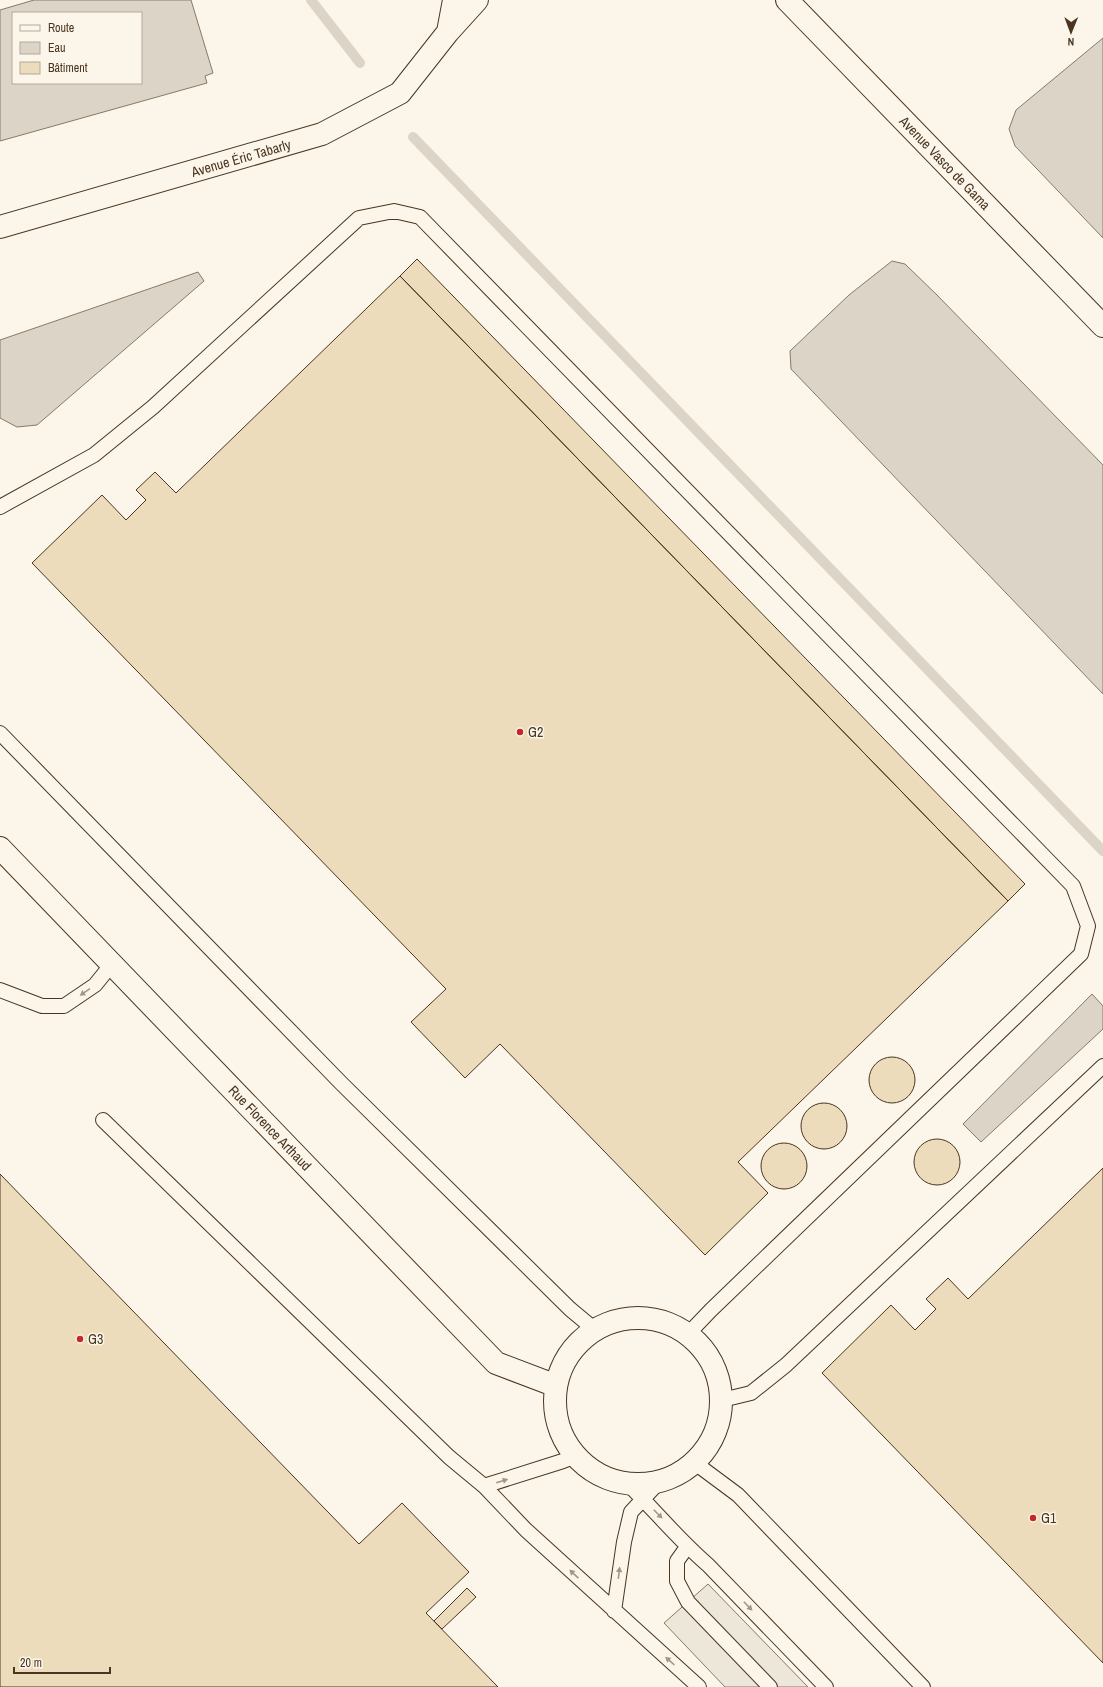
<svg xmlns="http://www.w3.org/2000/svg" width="1103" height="1687" font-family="'Archivo Narrow',sans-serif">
  <rect width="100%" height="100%" fill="#fbf6e9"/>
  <path fill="#ede7d9" stroke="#887966" d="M708,1584L808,1687H725L664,1623Z"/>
  <path fill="#dcd4c6" stroke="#887966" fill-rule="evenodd" d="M34,0H191L213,73L205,76L207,83L0,141V10ZM13,13H141V83H13Z
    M1103,38V238L1015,146L1009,129L1016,110Z
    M892,261L905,264L937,295L1103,465V694L791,369L790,351L849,295Z
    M198,272L204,281L37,425L17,427L0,418V340Z
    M1092,994L1103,1006V1029L981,1142L963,1124Z"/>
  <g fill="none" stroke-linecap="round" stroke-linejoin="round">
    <path stroke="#dcd4c6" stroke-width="10" d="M311,0L360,63
      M413,137L1103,851"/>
  </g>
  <path fill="#ecdcbc" stroke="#4a3520" d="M417,259L1025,884L1008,901L400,276Z
    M400,276L1008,901L738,1162L768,1193L705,1255L500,1044L465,1078L411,1022L446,989L32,563L102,495L126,520L146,500L136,490L155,472L176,493Z
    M869 1080a23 23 0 1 1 46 0a23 23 0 1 1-46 0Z
    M801 1126a23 23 0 1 1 46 0a23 23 0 1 1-46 0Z
    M914 1162a23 23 0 1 1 46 0a23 23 0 1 1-46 0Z
    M761 1166a23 23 0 1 1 46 0a23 23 0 1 1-46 0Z
    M1103,1168V1663L822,1373L891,1305L915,1330L936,1309L926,1299L948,1278L968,1299Z
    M0,1174L359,1544L402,1503L469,1572L426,1613L498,1687H0Z
    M467,1588L476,1597L442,1629L434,1621Z"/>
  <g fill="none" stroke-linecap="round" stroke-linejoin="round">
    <g stroke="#4a3520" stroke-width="16">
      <path id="lane" d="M0,507L94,455L153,407L359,218L394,211L420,217L1073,886L1088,926L1081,954L711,1310L688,1334
        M0,733L341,1083L570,1309L594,1329
        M0,990L42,1006H64L95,985L112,964
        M103,1120L449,1457L484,1486
        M722,1400L751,1393L786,1365L1103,1066
        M576,1456L563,1461L484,1486L526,1530L699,1687
        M695,1463L738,1495L923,1687
        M630,1486C656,1512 680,1541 708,1565L826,1687
        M687,1547L677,1561V1581L688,1602L770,1687
        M614,1611L624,1542L631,1512L659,1482"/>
    </g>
    <g stroke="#4a3520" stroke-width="24">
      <path id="street" d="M454,0L448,32L477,0
        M787,0L1103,326
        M0,227L322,134L400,93L448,32
        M0,848L496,1363L554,1385
        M555 1401a83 83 0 1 1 166 0a83 83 0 1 1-166 0Z"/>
    </g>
    <use href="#lane" stroke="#fbf6e9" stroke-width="14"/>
    <use href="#street" stroke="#fbf6e9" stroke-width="22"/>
  </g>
  <defs><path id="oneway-solid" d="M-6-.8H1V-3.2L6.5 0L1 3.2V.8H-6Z"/></defs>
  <g fill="#a29684">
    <use href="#oneway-solid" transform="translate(85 992) rotate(146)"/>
    <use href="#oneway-solid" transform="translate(502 1481) rotate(-17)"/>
    <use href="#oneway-solid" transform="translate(658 1514) rotate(45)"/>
    <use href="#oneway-solid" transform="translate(619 1573) rotate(-83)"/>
    <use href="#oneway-solid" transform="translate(574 1574) rotate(-137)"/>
    <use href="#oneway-solid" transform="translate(748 1606) rotate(46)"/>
    <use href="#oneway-solid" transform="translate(670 1661) rotate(-138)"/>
  </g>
  <g fill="#c62828" stroke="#fbf6e9" stroke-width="1.5">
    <circle cx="520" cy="732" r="4"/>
    <circle cx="80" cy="1339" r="4"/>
    <circle cx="1033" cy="1518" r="4"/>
  </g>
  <g text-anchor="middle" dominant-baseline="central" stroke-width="3" stroke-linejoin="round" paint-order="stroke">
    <g font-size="14" fill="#4a3520" stroke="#fbf6e9">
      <text transform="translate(241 158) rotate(-16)">Avenue Éric Tabarly</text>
      <text transform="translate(945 163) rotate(46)">Avenue Vasco de Gama</text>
      <text transform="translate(270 1128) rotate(46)">Rue Florence Arthaud</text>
    </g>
    <g font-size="14" fill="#4a3520" stroke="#fbf6e9" text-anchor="start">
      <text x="528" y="732">G2</text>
      <text x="88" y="1339">G3</text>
      <text x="1041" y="1518">G1</text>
    </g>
  </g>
  <rect x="12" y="12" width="130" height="72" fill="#fbf6e9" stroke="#b4a999"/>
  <rect x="20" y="25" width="20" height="6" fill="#fbf6e9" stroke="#b4a999"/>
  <text x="48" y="32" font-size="12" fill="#4a3520">Route</text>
  <rect x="20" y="42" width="20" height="12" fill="#dcd4c6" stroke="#b4a999"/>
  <text x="48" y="52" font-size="12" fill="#4a3520">Eau</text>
  <rect x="20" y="62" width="20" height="12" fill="#ecdcbc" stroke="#b4a999"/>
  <text x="48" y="72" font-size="12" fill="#4a3520">Bâtiment</text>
  <g transform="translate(1071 32) rotate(181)" stroke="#fbf6e9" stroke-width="3" paint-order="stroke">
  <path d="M0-3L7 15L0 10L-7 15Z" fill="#4a3520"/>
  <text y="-6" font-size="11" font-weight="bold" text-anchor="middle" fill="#4a3520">N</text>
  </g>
  <path d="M14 1667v6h96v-6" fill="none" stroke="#4a3520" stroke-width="2"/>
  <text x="20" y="1667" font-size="12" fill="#4a3520" stroke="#fbf6e9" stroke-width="3" paint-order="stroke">20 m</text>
</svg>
